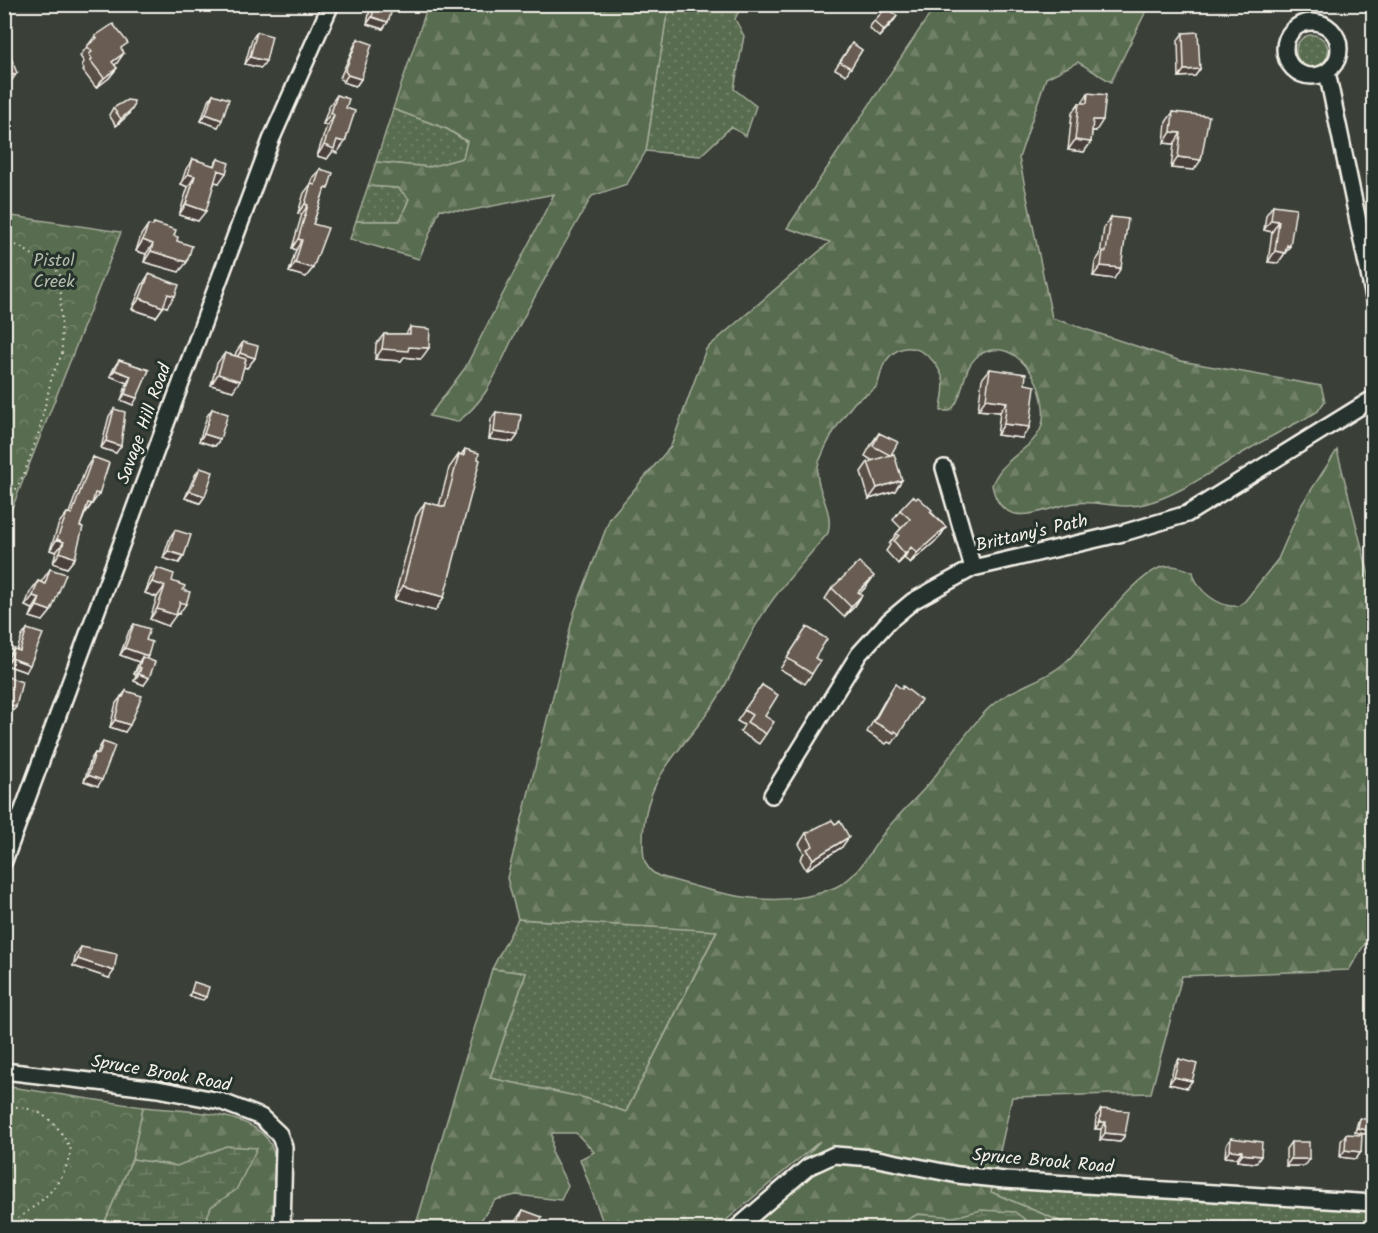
<svg xmlns="http://www.w3.org/2000/svg" width="1378" height="1233" font-family="Kalam,sans-serif">
  <defs>
    <pattern id="grass-dots" width="8" height="8" patternUnits="userSpaceOnUse" patternTransform="scale(1.5)"><rect width="8" height="8" fill="#596c4f"/><path d="M2 2h.1M6 6h.1" fill="none" stroke="#718168" stroke-width="1.8" stroke-linecap="round"/></pattern>
    <pattern id="forest-firs" width="22" height="20" patternUnits="userSpaceOnUse" patternTransform="scale(1.5)"><rect width="22" height="20" fill="#596c4f"/><path d="M5 1l3.5 6h-7zM16 11l3.5 6h-7z" fill="#718168"/></pattern>
    <pattern id="wetland-marsh" width="20" height="14" patternUnits="userSpaceOnUse" patternTransform="scale(1.5)"><rect width="20" height="14" fill="#596c4f"/><path d="M1 5h8M5 5V1M11 12h8M15 12V8" fill="none" stroke="#718168"/></pattern>
    <pattern id="park-crowns" width="20" height="18" patternUnits="userSpaceOnUse" patternTransform="scale(1.5)"><rect width="20" height="18" fill="#596c4f"/><path d="M2 6a3 3 0 1 1 6 0M12 15a3 3 0 1 1 6 0" fill="none" stroke="#718168"/></pattern>
  </defs>
  <rect width="100%" height="100%" fill="#3a3f38"/>
  <filter id="ink" filterUnits="userSpaceOnUse"><feTurbulence type="fractalNoise" baseFrequency=".0167" numOctaves="2"/><feDisplacementMap in="SourceGraphic" scale="12" xChannelSelector="R" yChannelSelector="G"/><feConvolveMatrix kernelMatrix="1 2 1 2 8 2 1 2 1" color-interpolation-filters="sRGB"/></filter>
  <g filter="url(#ink)">
    <path fill="url(#grass-dots)" stroke="#a6ae9c" stroke-width="1.5" d="M671,5H742L735,19L744,36L734,89L756,106L746,136L731,127L700,156L646,151L666,19Z
      M1296 51a16 16 0 1 1 32 0a16 16 0 1 1-32 0Z
      M393,109L447,129L467,142L463,158L430,167L376,162Z
      M368,186L398,188L409,198L400,221H356Z
      M518,919L717,930L626,1112L585,1098L490,1078L526,973L492,969Z
      M992,1187L1373,1211V1228H1063L1064,1223L991,1192Z"/>
    <path fill="url(#forest-firs)" stroke="#a6ae9c" stroke-width="1.5" d="M428,5H671L666,20L646,151L627,184L592,196C567,240 541,284 518,328C499,363 491,398 457,422L429,416L465,368L554,194L467,211L440,209L419,259L350,239L356,221H400L409,199L398,188L368,186L376,162L430,167L463,158L467,141L447,129L393,109Z
      M936,5H1149L1111,82L1078,62L1046,78L1019,158L1052,318L1181,361L1321,386L1325,401L1318,411L1310,416C1284,429 1259,443 1234,458C1205,475 1177,496 1144,504C1121,510 1098,500 1075,503C1045,507 1002,535 992,485C1008,444 1057,450 1040,392C1036,377 1026,364 1014,355C1003,348 990,348 979,355C960,369 966,396 950,411H941C941,400 946,389 943,379C935,353 905,334 886,361C880,369 881,379 876,387C870,395 860,396 854,403C840,420 827,441 819,462C811,487 835,507 828,533C803,563 774,593 755,627C742,650 732,674 719,696C686,749 643,773 643,842C643,858 644,869 659,876C717,893 778,913 836,887C860,876 871,849 886,830C901,811 921,795 935,776C952,754 966,732 985,712C1010,685 1045,683 1069,659C1091,637 1134,576 1162,567C1173,564 1183,568 1193,572C1196,590 1219,608 1238,606L1245,601L1278,559L1302,504L1337,450L1373,591V930L1349,970L1182,976L1151,1093L1012,1097L991,1192L1064,1223L1063,1228H739L820,1141L717,1228H605L580,1159L594,1152L576,1133H552V1154L568,1185L561,1200L516,1195L495,1200L481,1220L479,1228H415L492,969L526,973L490,1078L585,1098L626,1112L717,931L518,919L507,878L574,613L610,518L671,446L706,349L830,242L787,228Z
      M143,1107C177,1111 255,1110 271,1145C280,1166 276,1206 276,1228H203L210,1207L177,1166L132,1159Z"/>
    <path fill="url(#wetland-marsh)" stroke="#a6ae9c" stroke-width="1.5" d="M226,1146L257,1148L236,1190L211,1207L203,1228H102L132,1159L177,1166Z
      M981,1210L1015,1212L1036,1228H892L918,1214L954,1217Z"/>
    <path fill="url(#park-crowns)" stroke="#a6ae9c" stroke-width="1.5" d="M5,215L121,232L5,526L4,215Z
      M4,1086L143,1107L132,1159L102,1228H5Z"/>
    <g fill="none" stroke-linecap="round" stroke-linejoin="round">
      <g stroke="#f4f1e8" stroke-width="20">
        <path id="street" d="M1285 49a27 27 0 1 1 54 0a27 27 0 1 1-54 0Z
          M1327,72L1374,298
          M944,468L973,568
          M772,795L859,654L889,621L913,601L973,568L1123,533L1187,514L1374,398
          M4,861L271,140L331,4
          M4,1071L158,1089L220,1101L261,1117L279,1134L284,1147L282,1228
          M737,1228L808,1167L834,1155L873,1158L958,1175L1005,1180L1374,1203"/>
      </g>
      <path stroke="#f4f1e8" stroke-width="2" stroke-dasharray="1.5 4.5" stroke-linecap="butt" d="M4,242L19,246L60,273L62,354L52,376L39,432L24,474L4,512
        M4,1107C37,1104 58,1121 71,1150C62,1192 37,1203 6,1228"/>
      <use href="#street" stroke="#26332d" stroke-width="15"/>
    </g>
    <path fill="#594f47" stroke="#f4f1e8" stroke-width="1.5" d="M371,4H394L383,29L367,24Z
      M897,16L892,23L879,37L869,28L874,21Z
      M257,32L261,68L245,64L252,39Z
      M1183,33L1200,69L1195,76L1179,77L1178,40Z
      M95,36L123,50L117,63L114,65L117,68L109,78L96,88L83,71L84,69L82,65L84,62L80,56Z
      M358,39L361,79L356,86L343,82L340,78L354,46Z
      M852,43L862,50L846,75L835,69Z
      M1088,93L1096,131H1092L1091,142L1084,152L1068,150L1072,113L1079,103H1082Z
      M213,94L218,127L201,121L208,101Z
      M337,95L346,108L337,153L333,151L327,159L317,156L327,125L323,124L329,106Z
      M113,108L128,115L116,126L109,115Z
      M1173,112L1194,170L1171,168L1174,144L1164,143L1166,122Z
      M193,159L213,166L218,159L219,183L215,182L198,221L179,215L188,187L181,184L186,169Z
      M320,169L322,197L313,224V268L306,277L289,272L296,250L292,248L302,214L298,213L304,193L311,184L313,178Z
      M1273,205L1290,246L1278,263L1268,262L1272,232L1264,230L1266,215Z
      M1111,217L1114,279L1093,276L1095,262L1100,255L1104,227Z
      M154,223L174,236L177,241L187,262L179,272L144,262L146,254L136,251L141,235L148,225L152,226Z
      M149,274L167,307L164,306L156,317L132,309L142,285Z
      M410,327L421,359L404,357L401,361L375,359L376,344L384,334H406Z
      M243,342L255,358L247,368L244,367L233,391L211,385L217,363L225,353L235,356L236,352Z
      M119,360L149,370L133,405L121,400L127,383L110,376L115,366Z
      M990,369L1025,384L1022,438L997,435L1000,412L978,410L982,379Z
      M114,409L116,453L101,448L109,416Z
      M212,409L220,439L215,446L199,441L207,416Z
      M496,412L518,435L513,442L489,439L491,419Z
      M879,433L891,455L895,491L869,499L861,472L868,462L873,461L865,456L872,443Z
      M465,449L444,597L435,611L394,600L416,516L425,502L439,506L449,468L459,454L461,455Z
      M93,457L99,494L85,514L80,526L75,558L67,568L53,563L56,552L50,550L59,523L67,513H69L86,468Z
      M200,468L205,496L200,503L185,498L195,475Z
      M900,510L931,512L946,527L939,538L910,563L904,558L898,564L886,551L890,545L889,544L901,528L893,520Z
      M175,530L179,563L163,558L170,537Z
      M157,568L183,590L179,614H176L168,626L150,619L157,597L145,593L150,579Z
      M50,569L51,611L43,621L30,617L33,609L25,606L30,592L38,581L41,582Z
      M866,587L860,593L862,595L855,606L844,617L825,599L832,588Z
      M134,624L146,640L148,656L146,658L144,685L134,681L136,675L134,674L139,662L120,655L129,631Z
      M807,627L815,658L812,674L805,684L780,669Z
      M27,629L26,672L6,665L9,656L14,649L17,650L22,636Z
      M895,684L899,734L892,744L888,742L886,744L867,732L888,695Z
      M762,685L766,734L759,744L740,732L744,725L737,721Z
      M126,691L125,732L110,727L116,703Z
      M103,742L98,786L84,781L91,759L95,753L97,754L99,748Z
      M806,833L842,847L806,870L800,859L804,853L799,844Z
      M81,947L109,978L73,966L76,954Z
      M1179,1059L1187,1088L1169,1084L1174,1066Z
      M1101,1109L1125,1135L1120,1142L1100,1140L1101,1129H1095L1096,1116Z
      M1360,1118L1367,1130L1365,1134L1355,1132L1358,1121Z
      M1346,1134L1361,1152L1356,1159L1340,1157L1341,1141Z
      M1231,1138L1261,1156L1256,1163L1237,1161V1158L1225,1157L1226,1145Z
      M1291,1142L1304,1166H1286V1149Z
      M523,1210L537,1228H513L516,1220Z"/>
    <path fill="#48403a" stroke="#f4f1e8" stroke-width="1.5" d="M897,16L892,23L879,37L884,30Z
      M372,17L388,22L383,29L367,24Z
      M124,53L117,63L105,73L112,62Z
      M250,57L266,61L261,68L245,64Z
      M117,68L109,78L96,88L104,78Z
      M1200,69L1195,76L1179,77L1184,70Z
      M17,73L10,83L4,86V79Z
      M348,75L361,79L356,86L343,82Z
      M133,108L128,115L116,126L121,119Z
      M331,113L334,115L327,125L323,124Z
      M206,114L222,120L218,127L201,121Z
      M1093,120H1103L1096,131L1086,130Z
      M1171,132L1181,133L1174,144L1164,143Z
      M337,140L345,142L337,153L333,151L327,159L317,156L324,145Z
      M1075,140L1091,142L1084,152L1068,150Z
      M1178,157L1201,160L1194,170L1171,168Z
      M218,170L226,173L219,183L211,181Z
      M188,174L195,176L188,187L181,184Z
      M186,204L206,211L198,221L179,215Z
      M305,204L308,205L302,214L298,213Z
      M1271,220L1279,221L1272,232L1264,230Z
      M298,239L302,240L296,250L292,248Z
      M143,240L153,244L146,254L136,251Z
      M1287,245L1290,246L1278,263L1268,262L1275,251Z
      M151,251L187,262L179,272L144,262Z
      M295,263L313,268L306,277L289,272Z
      M1101,266L1121,268L1114,279L1093,276Z
      M168,294L175,296L167,307L161,305Z
      M140,298L163,307L156,317L132,309Z
      M409,347L429,348L421,359L404,357L401,361L375,359L382,349Z
      M240,353L255,358L247,368L232,364Z
      M115,370L131,376L127,383L110,376Z
      M218,374L240,381L233,391L211,385Z
      M125,394L137,398L133,405L121,400Z
      M986,399L1007,402L1000,412L978,410Z
      M1004,424L1030,427L1022,438L997,435Z
      M494,432L518,435L513,442L489,439Z
      M204,434L220,439L215,446L199,441Z
      M106,441L121,446L116,453L101,448Z
      M902,480L895,491L869,499L877,488Z
      M190,491L205,496L200,503L185,498Z
      M95,493L99,494L84,514L81,513Z
      M946,527L939,538L910,563L917,553Z
      M57,539L64,542L56,552L50,550Z
      M911,547L904,558L898,564L905,554Z
      M168,551L184,556L179,563L163,558Z
      M60,552L75,558L67,568L53,563Z
      M874,576L866,587L851,602L858,592Z
      M152,582L165,586L157,597L145,593Z
      M403,586L444,597L435,611L394,600Z
      M862,595L855,606L844,617L851,607Z
      M33,596L40,598L33,609L25,606Z
      M180,602L186,604L179,614L173,612Z
      M37,606L51,611L43,621L30,617Z
      M157,609L176,615L168,626L150,619Z
      M125,648L148,656L143,663L142,657L139,662L120,655Z
      M11,658L30,665L26,672L6,665Z
      M139,667L141,668L136,675L134,674Z
      M139,674L149,678L144,685L134,681Z
      M6,703L16,707L9,716L4,714V706Z
      M115,720L130,725L125,732L110,727Z
      M88,775L102,780L98,786L84,781Z
      M849,837L842,847L806,870L813,859Z
      M78,959L114,971L109,978L73,966Z
      M191,992L206,997L203,1000L189,996Z
      M1174,1077L1192,1081L1187,1088L1169,1084Z
      M1100,1122H1106L1101,1129H1095Z
      M1358,1128L1367,1130L1365,1134L1355,1132Z
      M1105,1133L1125,1135L1120,1142L1100,1140Z
      M1230,1150L1242,1151L1237,1158L1225,1157Z
      M1345,1150L1361,1152L1356,1159L1340,1157Z
      M1242,1154L1261,1156L1256,1163L1237,1161Z
      M1291,1159H1309L1304,1166H1286Z"/>
    <path fill="#675c53" stroke="#f4f1e8" stroke-width="1.5" d="M375,4H394L388,22L372,17Z
      M887,7L897,16L884,30L874,21Z
      M113,24L128,43L121,48L124,53L112,62L117,68L104,78L90,60L92,59L89,54L92,52L87,46L97,38L95,36Z
      M257,32L272,36L266,61L250,57Z
      M1198,32L1200,69L1184,70L1183,33Z
      M358,39L372,44L361,79L348,75L345,71Z
      M852,43L862,50L851,68L840,62Z
      M8,50L17,73L4,79V52Z
      M1088,93L1106,95L1103,120H1093L1091,142L1075,140L1079,103H1087Z
      M213,94L229,99L222,120L206,114Z
      M337,95L349,99L346,108L355,111L345,142L337,140L334,149L324,145L334,115L331,113Z
      M127,100L134,101L133,108L121,119L113,108Z
      M1173,112L1209,116L1201,160L1178,157L1181,133L1171,132Z
      M193,159L215,166L218,159L229,163L226,173L218,170L206,211L186,204L195,176L188,174Z
      M320,169L333,173L328,189L325,188L313,224L328,228L313,268L295,263L302,240L298,239L308,205L305,204L311,184L315,185Z
      M1273,205L1296,208L1290,246L1287,245L1285,253L1275,251L1279,221L1271,220Z
      M1111,217L1128,219L1121,268L1101,266L1103,251L1106,252Z
      M154,223L176,230L174,236L178,237L177,241L192,246L187,262L151,251L153,244L143,240L148,225L153,226Z
      M149,274L179,285L175,296L168,294L163,307L140,298Z
      M410,327L430,329L429,348L409,347L408,351L382,349L384,334H410Z
      M243,342L258,346L255,358L240,353Z
      M225,353L246,359L240,381L218,374Z
      M119,360L149,370L137,398L125,394L131,376L115,370Z
      M990,369L1026,374L1025,384L1035,386L1030,427L1004,424L1007,402L986,399Z
      M114,409L125,412L121,446L106,441Z
      M212,409L228,414L220,439L204,434Z
      M496,412L521,415L518,435L494,432Z
      M879,433L898,442L891,455L894,454L902,480L877,488L868,462L890,455L873,446Z
      M465,449L479,453L478,459L480,460L444,597L403,586L425,502L445,507L459,454L464,456Z
      M93,457L109,463L99,494L95,493L92,504L88,503L80,526L83,527L75,558L60,552L64,542L57,539L67,513L72,514Z
      M200,468L213,472L205,496L190,491Z
      M913,496L916,499L918,497L932,510L930,512L946,527L917,553L911,547L905,554L894,541L899,535L896,534L910,519L900,510Z
      M175,530L191,535L184,556L168,551Z
      M859,562L874,576L858,592L862,595L851,607L832,588Z
      M157,568L174,574L172,581L185,586L183,590L190,592L186,604L180,602L176,615L157,609L165,586L152,582Z
      M50,569L66,574L51,611L37,606L40,598L33,596L38,581L45,584Z
      M134,624L150,629L146,640L152,642L148,656L125,648Z
      M807,627L827,639L815,658L820,661L812,674L787,658Z
      M27,629L43,634L30,665L11,658L14,649L20,651Z
      M142,657L155,662L149,678L139,674L141,668L139,667Z
      M8,677L22,682L16,707L6,703L4,709V688Z
      M895,684L902,689L903,686L921,700L899,734L895,731L894,733L874,722Z
      M762,685L778,695L765,716L774,722L766,734L747,722L752,715L744,710Z
      M126,691L142,696L130,725L115,720L121,696L123,697Z
      M103,742L115,746L102,780L88,775L95,753L99,754Z
      M832,820L835,824L840,821L849,837L813,859L807,849L813,846L806,833Z
      M81,947L117,954L114,971L78,959Z
      M194,982L209,987L206,997L191,992Z
      M1179,1059L1197,1064L1192,1081L1174,1077Z
      M1101,1109L1129,1111L1125,1135L1105,1133L1106,1122H1100Z
      M1360,1118L1369,1120L1367,1130L1358,1128Z
      M1346,1134L1362,1135L1361,1152L1345,1150Z
      M1231,1138L1262,1142L1261,1156L1242,1154V1151L1230,1150Z
      M1291,1142H1309V1159H1291Z
      M523,1210L542,1217L537,1228H516Z"/>
  </g>
  <g text-anchor="middle" dominant-baseline="central" stroke-width="6" stroke-linejoin="round" paint-order="stroke">
    <g font-size="18" fill="#b6bcab" stroke="#26332d">
      <text x="54" y="261">Pistol<tspan x="54" dy="21">Creek</tspan></text>
    </g>
    <g font-size="18" fill="#f4f1e8" stroke="#26332d">
      <text transform="translate(145 424) rotate(-70)">Savage Hill Road</text>
      <text transform="translate(1032 534) rotate(-13)">Brittany's Path</text>
      <text transform="translate(161 1074) rotate(10)">Spruce Brook Road</text>
      <text transform="translate(1043 1162) rotate(5)">Spruce Brook Road</text>
    </g>
  </g>
  <rect width="1378" height="1233" fill="none" stroke="#26332d" stroke-width="24"/>
  <rect x="12" y="12" width="1354" height="1209" fill="none" stroke="#f4f1e8" stroke-width="2" filter="url(#ink)"/>
</svg>
